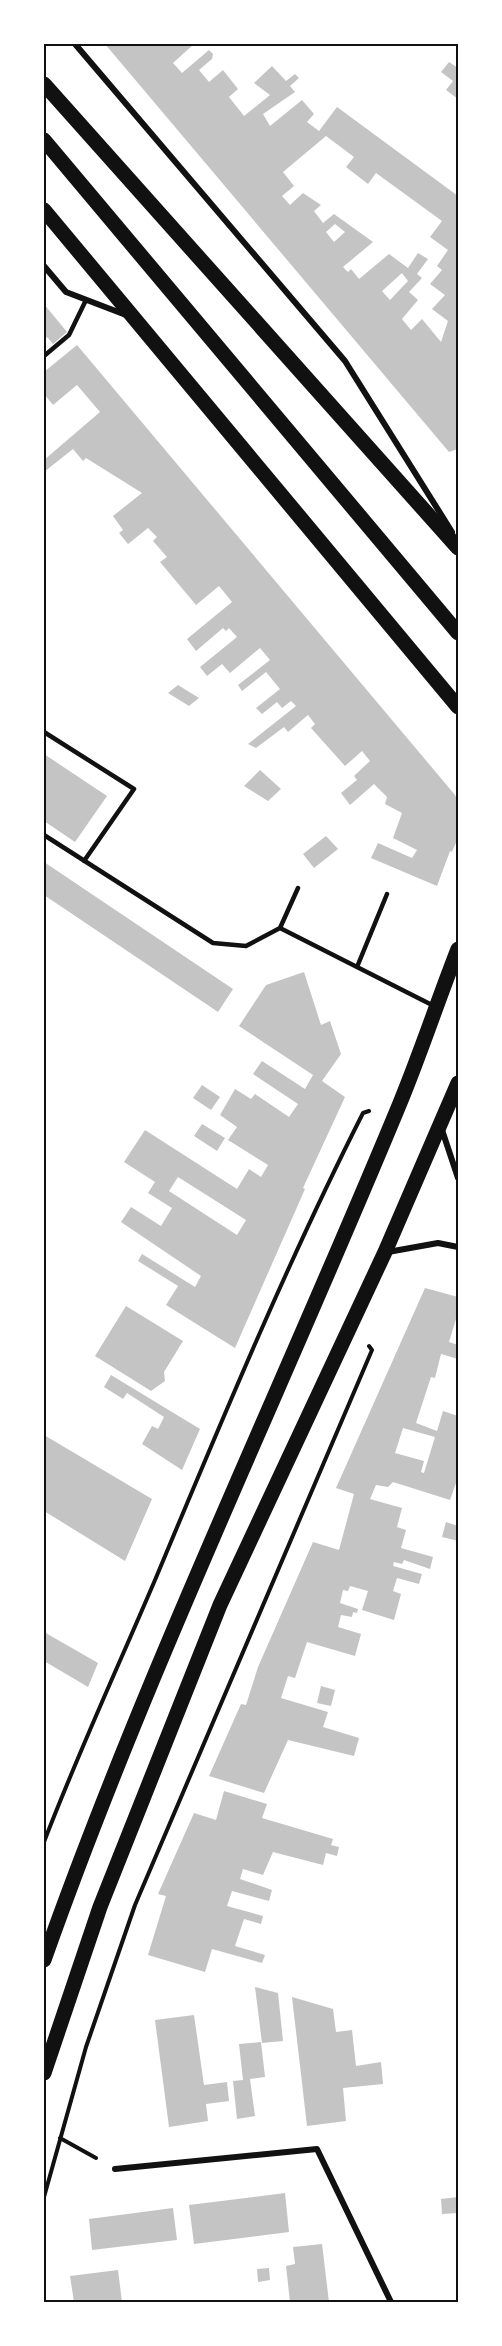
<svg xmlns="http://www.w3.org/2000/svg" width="502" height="2346" font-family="Jost,sans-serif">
  <rect width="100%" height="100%" fill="#fff"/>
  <path fill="#c4c4c4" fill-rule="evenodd" d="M105,44H194L173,63L182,73L209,50L213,54L212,59L199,70L209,82L223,70L238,89L229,97L244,116L270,95L254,83L272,66L286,81L295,74L299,78L290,86L295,92L263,114L270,126L302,100L314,114L307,122L319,131L337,107L458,196V449L449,452ZM326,136L354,157L346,167L368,184L376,173L442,221L430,237L448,250L437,266L442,270L430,284L445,295L432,309L448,321L441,342L422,319L411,330L402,319L418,300L409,292L422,278L417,274L428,259L418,253L408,268L389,254L359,279L351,269L348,272L343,267L373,242L334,214L323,223L314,211L321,205L303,193L290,205L282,196L294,186L283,172ZM335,224L345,232L334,242L326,232ZM402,273L408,281L390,300L382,291Z
    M449,62L458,68V99L446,90L453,81L441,72Z
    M44,304L67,332L53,344L47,337L44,340Z
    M77,345L455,795L458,801V838L452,852L450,851L437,886L371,858L378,843L412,858L417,850L393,838L402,813L385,804L387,797L374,784L350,805L341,793L357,780L354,776L370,761L362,751L345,766L311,728L315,724L308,715L288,732L284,727L256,748L248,744L296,706L291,701L282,708L277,702L262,714L256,708L280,689L266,672L242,691L238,685L270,660L260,648L230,673L222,664L207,676L200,667L237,637L229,628L226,631L223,628L196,651L187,639L232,602L219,586L196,605L160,562L167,557L153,541L157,537L148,528L128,544L119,533L123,530L113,516L142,493L86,458L83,461L73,449L44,472V460L100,412L77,385L53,405L44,394V372Z
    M178,685L199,698L189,706L168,693Z
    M44,754L107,796L75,842L44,821Z
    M260,770L281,789L268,801L244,786Z
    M326,836L338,849L314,868L303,854Z
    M44,862L233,989L218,1012L44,895Z
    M304,972L321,1025L330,1021L341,1054L322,1081L345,1097L303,1188L305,1189L235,1348L166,1305L178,1286L138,1261L142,1254L195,1287L201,1276L121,1222L131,1207L161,1226L172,1208L148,1193L155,1182L124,1162L145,1130L237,1189L249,1169L261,1177L268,1165L228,1140L237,1127L220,1115L235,1089L251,1099L255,1094L289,1117L298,1104L253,1074L262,1061L305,1089L313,1075L239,1026L266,985ZM178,1177L246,1220L237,1235L169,1191Z
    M202,1085L220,1097L211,1110L193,1098Z
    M202,1124L225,1138L217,1151L194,1136Z
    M425,1288L458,1297V1320L456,1319L449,1342L458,1345V1359L441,1354L435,1378L431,1377L416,1423L437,1431L443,1411L458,1416V1484L456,1483L450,1500L393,1482L388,1487L376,1485L370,1499L402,1508L397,1527L406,1530L401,1548L433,1557L430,1569L404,1560L402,1564L394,1562L393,1566L422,1574L419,1584L397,1578L393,1591L401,1594L394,1620L362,1610L368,1591L350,1586L348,1591L343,1590L340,1603L358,1609L357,1613L353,1612L352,1617L341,1615L338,1627L361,1634L355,1656L307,1642L295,1678L288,1676L281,1698L328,1712L323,1727L359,1738L354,1756L288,1740L264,1793L209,1776L241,1704L246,1705L258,1667L313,1542L339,1550L354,1494L336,1488ZM403,1428L435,1437L424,1473L421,1472L424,1461L395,1453Z
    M126,1306L183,1341L164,1372L165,1381L151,1391L95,1356Z
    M111,1375L200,1429L182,1470L142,1444L152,1426L158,1429L164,1417L127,1393L123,1399L104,1387Z
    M44,1435L152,1499L125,1561L44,1511Z
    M446,1522L458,1526V1541L442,1537Z
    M44,1632L98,1663L88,1687L44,1661Z
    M321,1686L335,1690L331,1706L317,1703Z
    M224,1791L267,1804L262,1818L333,1839L331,1845L339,1847L337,1856L326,1853L323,1865L273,1852L263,1875L243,1869L240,1879L272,1890L269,1901L232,1891L227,1906L263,1916L261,1924L244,1919L235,1946L265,1955L262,1963L212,1949L205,1972L148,1955L166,1896L158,1894L194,1813L216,1820Z
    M255,1987L278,1993L283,2041L262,2043Z
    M292,1997L333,2009L336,2032L352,2030L356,2066L381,2062L383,2084L343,2088L346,2121L307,2126Z
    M194,2015L204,2085L227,2082L229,2101L206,2104L208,2121L169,2127L155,2020Z
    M261,2042L265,2077L250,2079L255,2116L237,2119L233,2081L243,2080L239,2044Z
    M285,2193L289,2232L194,2244L189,2205Z
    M458,2197V2213L442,2214L441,2199Z
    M173,2208L177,2240L92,2250L89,2219Z
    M322,2244L329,2302H290L286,2266L295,2264L293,2247Z
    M269,2268L270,2280L258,2282L257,2269Z
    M118,2270L122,2302H74L70,2276Z"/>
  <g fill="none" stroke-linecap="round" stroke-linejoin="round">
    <path stroke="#111" stroke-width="4" d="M44,1842C78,1753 118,1667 155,1580C221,1422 286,1265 363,1113L369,1111
      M60,2138L96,2158
      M44,2197L86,2047L135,1905L372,1350L369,1346"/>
    <path stroke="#111" stroke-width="4.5" d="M44,356L69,335L86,300
      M44,732L134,789L84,861
      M44,835L213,943L246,946L280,928
      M298,888L280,928L434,1006
      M357,967L387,894"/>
    <path stroke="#111" stroke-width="6" d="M75,44L345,361L452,532
      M44,266L66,292L126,315
      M441,1127L458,1178
      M388,1252L438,1243L458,1247
      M115,2169L317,2149L391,2302"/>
    <path stroke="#111" stroke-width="15" d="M44,84L458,548
      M44,140L458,633
      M44,210L458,707
      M44,1960C147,1669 282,1389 400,1103C421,1052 438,1000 458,949
      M44,2073L100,1907L220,1605L385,1252L458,1083"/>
  </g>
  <rect width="502" height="2346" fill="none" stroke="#ffffff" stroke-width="90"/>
  <rect x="45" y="45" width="412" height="2256" fill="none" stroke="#111" stroke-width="2"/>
</svg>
